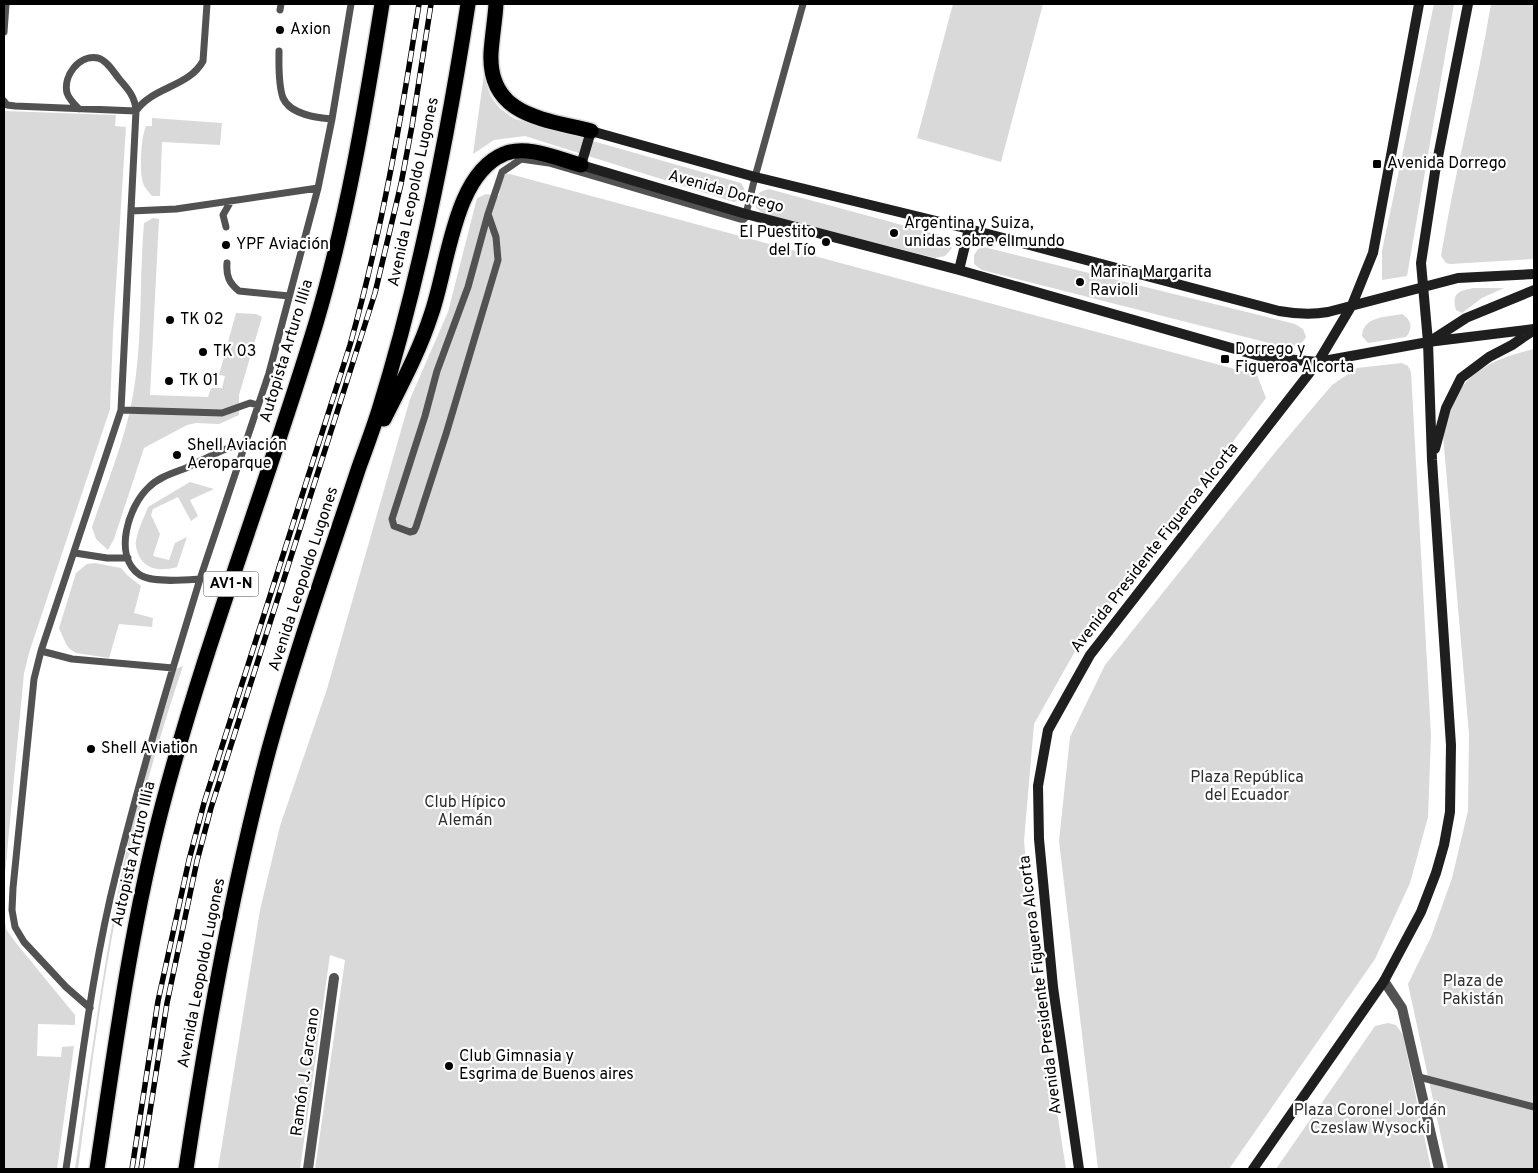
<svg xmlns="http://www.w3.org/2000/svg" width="1538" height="1173" font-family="Overpass,sans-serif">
  <rect width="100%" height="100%" fill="#fff"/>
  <path fill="#d9d9d9" d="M953,4H1043L1001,162L917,138Z
    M1434,4H1454L1407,276L1382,280V251Z
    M1491,4H1534V259L1450,264L1446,263L1441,256C1455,171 1477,88 1491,4Z
    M484,74C489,97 494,106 515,119L741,183L744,188L745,195L741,200L734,202L525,136L494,140L473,154Z
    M4,111L116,115L115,126L126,127L113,333L110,409L29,653L24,673L4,885Z
    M152,118L222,123L220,145L162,142L160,196H152C149,192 144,187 143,183C139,171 141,137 146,126H152Z
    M502,172L1257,375L1266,398L1078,646L1034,724L1024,841L1038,990L1066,1169H315L345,960L330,955L300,1169H218L260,910L280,826L327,689L410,399L448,312L477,198L486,194L499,196Z
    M769,189L939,235L949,240L952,248L945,256L935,258L764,214L756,208V199L760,192Z
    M153,218L159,219L150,395L208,397L211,388H222L225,376L219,375L236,313L256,314L262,317L239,395V415L219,424L196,423L187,425L144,448L114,539L108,550L96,539L92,527C106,485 126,438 133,395C143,339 139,280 144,223Z
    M984,247L1295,324L1303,329L1306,337C1299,350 1286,346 1273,344L982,270L974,264V255L978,249Z
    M1473,288H1504L1482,298L1462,313L1456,310C1451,293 1459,291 1473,288Z
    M1402,314C1412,320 1413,329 1406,337L1368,343L1362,336C1363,316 1387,317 1402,314Z
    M1534,349V1169H1448L1408,984L1431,937L1452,878L1468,811L1469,734L1443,435C1448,419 1453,400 1462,387C1480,364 1508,355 1534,349Z
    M1402,363L1408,366L1411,372L1431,735L1428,817L1410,883L1375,959L1229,1169H1098L1059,841L1070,737L1105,665L1277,450L1332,385L1357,368Z
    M190,482L214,489L190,500L198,516L191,521L178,497L153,509L151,515L160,534L153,556L169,560L175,543L187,537L177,567C162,571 147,571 139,556C137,551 135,546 136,541C138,529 144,518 148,507Z
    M95,563L121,568L127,575L141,586L134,613L153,618L152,627L119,624L109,658L76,653L70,649L66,644L59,628L76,573L87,564Z
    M183,666C157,743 135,821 119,900C101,989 90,1079 78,1169H75C92,1049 108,929 135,811C146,763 164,717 176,669Z
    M4,911L6,929L16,943L75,1015V1025L38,1024L37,1056L61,1057L62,1047L74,1046L57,1169H4Z
    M1388,1023L1396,1025L1403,1035L1431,1169H1276L1375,1026Z"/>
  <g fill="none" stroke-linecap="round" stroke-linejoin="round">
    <g stroke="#dbdbdb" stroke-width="18">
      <path id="motorway" d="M496,4C495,20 492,37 491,53C488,116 544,119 591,131
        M384,419C401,385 419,352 431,315C448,268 453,175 504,154C526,144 559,159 581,165
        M97,1169C115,1048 131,926 162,807C205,643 267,485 316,323C347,219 365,111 382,4
        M186,1169C207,1028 232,887 269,749C295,654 328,561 359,467C366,448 373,429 379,410C420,278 447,141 468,4"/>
    </g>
    <path stroke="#525252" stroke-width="7" d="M207,4L203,61C189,87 152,87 136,111L121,410L41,651L72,659L173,668L200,579L269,373L318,188L332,119L351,4
      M280,10L281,4
      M4,32L6,4
      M279,51C279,65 278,84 283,98C290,114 317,118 332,119
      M4,101L7,105L15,106L136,111
      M79,109C74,104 69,99 67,93C63,76 79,54 98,58C108,61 114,73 120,80C128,89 135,97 136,110
      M131,211L176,209L318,188
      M488,214L496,237L498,260L446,434L416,527L414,531L410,532L394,526L392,519L425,416L437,371L468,287L488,214L502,172L521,159L549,163L743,220L745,218L755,177L803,4
      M226,227L223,215L231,201
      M227,263C226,276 229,283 239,291L289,296
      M121,410L222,413L250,403L258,405
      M75,553L107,558H128
      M200,579C185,580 152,583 140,575C112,556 129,505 149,487C159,477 173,473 186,468C205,459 224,448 245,442
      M41,651L34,679L13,888L12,910L15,927L24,942L66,987L90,1008
      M1419,1077L1534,1107
      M66,1169C81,1069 92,968 117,870C134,802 153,735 173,668"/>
    <path stroke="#525252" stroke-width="10" d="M1384,981L1402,1008L1439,1169
      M308,1169L334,978"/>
    <path stroke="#1f1f1f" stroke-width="10" d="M959,270L969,229
      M1534,274L1458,278L1328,312C1311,315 1296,314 1279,311L969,229L755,177L591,131L581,165L746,214L959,270L1263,357L1318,362L1428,342L1534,329
      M1432,340L1466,318L1534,290
      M1435,449L1446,408L1461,378L1489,357L1512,345L1534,330
      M1079,1169L1053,987L1039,839L1038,786L1048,730L1090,655L1318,362L1352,305L1373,253L1419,4
      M1253,1169L1384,981L1421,912L1436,873L1444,845L1450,812L1451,745L1432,460L1428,342L1421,263L1435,172L1468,4"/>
    <use href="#motorway" stroke="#000" stroke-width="15"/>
    <g stroke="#000" stroke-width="5.5">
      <path id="rail" d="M132,1169L158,1001L189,860L204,803L350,345C382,231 401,120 419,4
        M141,1169L167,1003L197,861L211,808L375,293L401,184L412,126L431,4"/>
    </g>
    <use href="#rail" stroke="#fff" stroke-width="4" stroke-dasharray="11" stroke-linecap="butt"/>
  </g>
  <g fill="#000" stroke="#fff" stroke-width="2">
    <circle cx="280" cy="30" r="5"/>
    <rect x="1372" y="159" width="10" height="10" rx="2.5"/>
    <circle cx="894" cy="233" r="5"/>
    <circle cx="826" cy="242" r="5"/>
    <circle cx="226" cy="245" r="5"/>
    <circle cx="1080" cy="282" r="5"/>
    <circle cx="170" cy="320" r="5"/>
    <circle cx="203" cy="352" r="5"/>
    <rect x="1220" y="354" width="10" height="10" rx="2.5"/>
    <circle cx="169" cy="381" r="5"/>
    <circle cx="177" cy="455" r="5"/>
    <circle cx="91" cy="749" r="5"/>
    <circle cx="449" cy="1066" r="5"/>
  </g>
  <g text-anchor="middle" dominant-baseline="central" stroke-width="4.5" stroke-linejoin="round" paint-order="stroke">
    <rect fill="#fff" stroke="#4c4c4c" stroke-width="1" x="203.5" y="571.5" width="55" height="25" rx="4"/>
    <g font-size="15" font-weight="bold" fill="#000">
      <text x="231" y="584">AV1-N</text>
    </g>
    <g font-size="16" fill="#000" stroke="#fff" text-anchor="start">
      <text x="290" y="30">Axion</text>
      <text x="1387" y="164">Avenida Dorrego</text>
      <text x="904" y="224">Argentina y Suiza,<tspan x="904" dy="18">unidas sobre el mundo</tspan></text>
      <text x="816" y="233" text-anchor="end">El Puestito<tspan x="816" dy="18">del Tío</tspan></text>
      <text x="236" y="245">YPF Aviación</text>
      <text x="1090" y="273">Marina Margarita<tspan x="1090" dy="18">Ravioli</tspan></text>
      <text x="180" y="320">TK 02</text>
      <text x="1235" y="350">Dorrego y<tspan x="1235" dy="18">Figueroa Alcorta</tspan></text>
      <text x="213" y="352">TK 03</text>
      <text x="179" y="381">TK 01</text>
      <text x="187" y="446">Shell Aviación<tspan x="187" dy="18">Aeroparque</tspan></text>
      <text x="101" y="749">Shell Aviation</text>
      <text x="459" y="1057">Club Gimnasia y<tspan x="459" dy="18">Esgrima de Buenos aires</tspan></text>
    </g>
    <g font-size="16" fill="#000" stroke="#fff">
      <text transform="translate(414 192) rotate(-78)">Avenida Leopoldo Lugones</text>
      <text transform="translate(726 192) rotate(16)">Avenida Dorrego</text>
      <text transform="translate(287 351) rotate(-73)">Autopista Arturo Illia</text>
      <text transform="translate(1155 548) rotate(-52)">Avenida Presidente Figueroa Alcorta</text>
      <text transform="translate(304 579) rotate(-72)">Avenida Leopoldo Lugones</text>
      <text transform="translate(134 854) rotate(-77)">Autopista Arturo Illia</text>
      <text transform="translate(202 973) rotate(-79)">Avenida Leopoldo Lugones</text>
      <text transform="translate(1041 985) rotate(-97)">Avenida Presidente Figueroa Alcorta</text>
      <text transform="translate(306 1072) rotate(-82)">Ramón J. Carcano</text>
    </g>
    <g font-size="16" fill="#303030" stroke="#fff">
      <text x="1247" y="778">Plaza República<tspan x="1247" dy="18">del Ecuador</tspan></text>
      <text x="465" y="803">Club Hípico<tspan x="465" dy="18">Alemán</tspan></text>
      <text x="1473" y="982">Plaza de<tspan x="1473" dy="18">Pakistán</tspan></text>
      <text x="1370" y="1111">Plaza Coronel Jordán<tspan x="1370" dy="18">Czeslaw Wysocki</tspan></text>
    </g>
  </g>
  <rect width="1538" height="1173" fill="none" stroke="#000000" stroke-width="10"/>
</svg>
